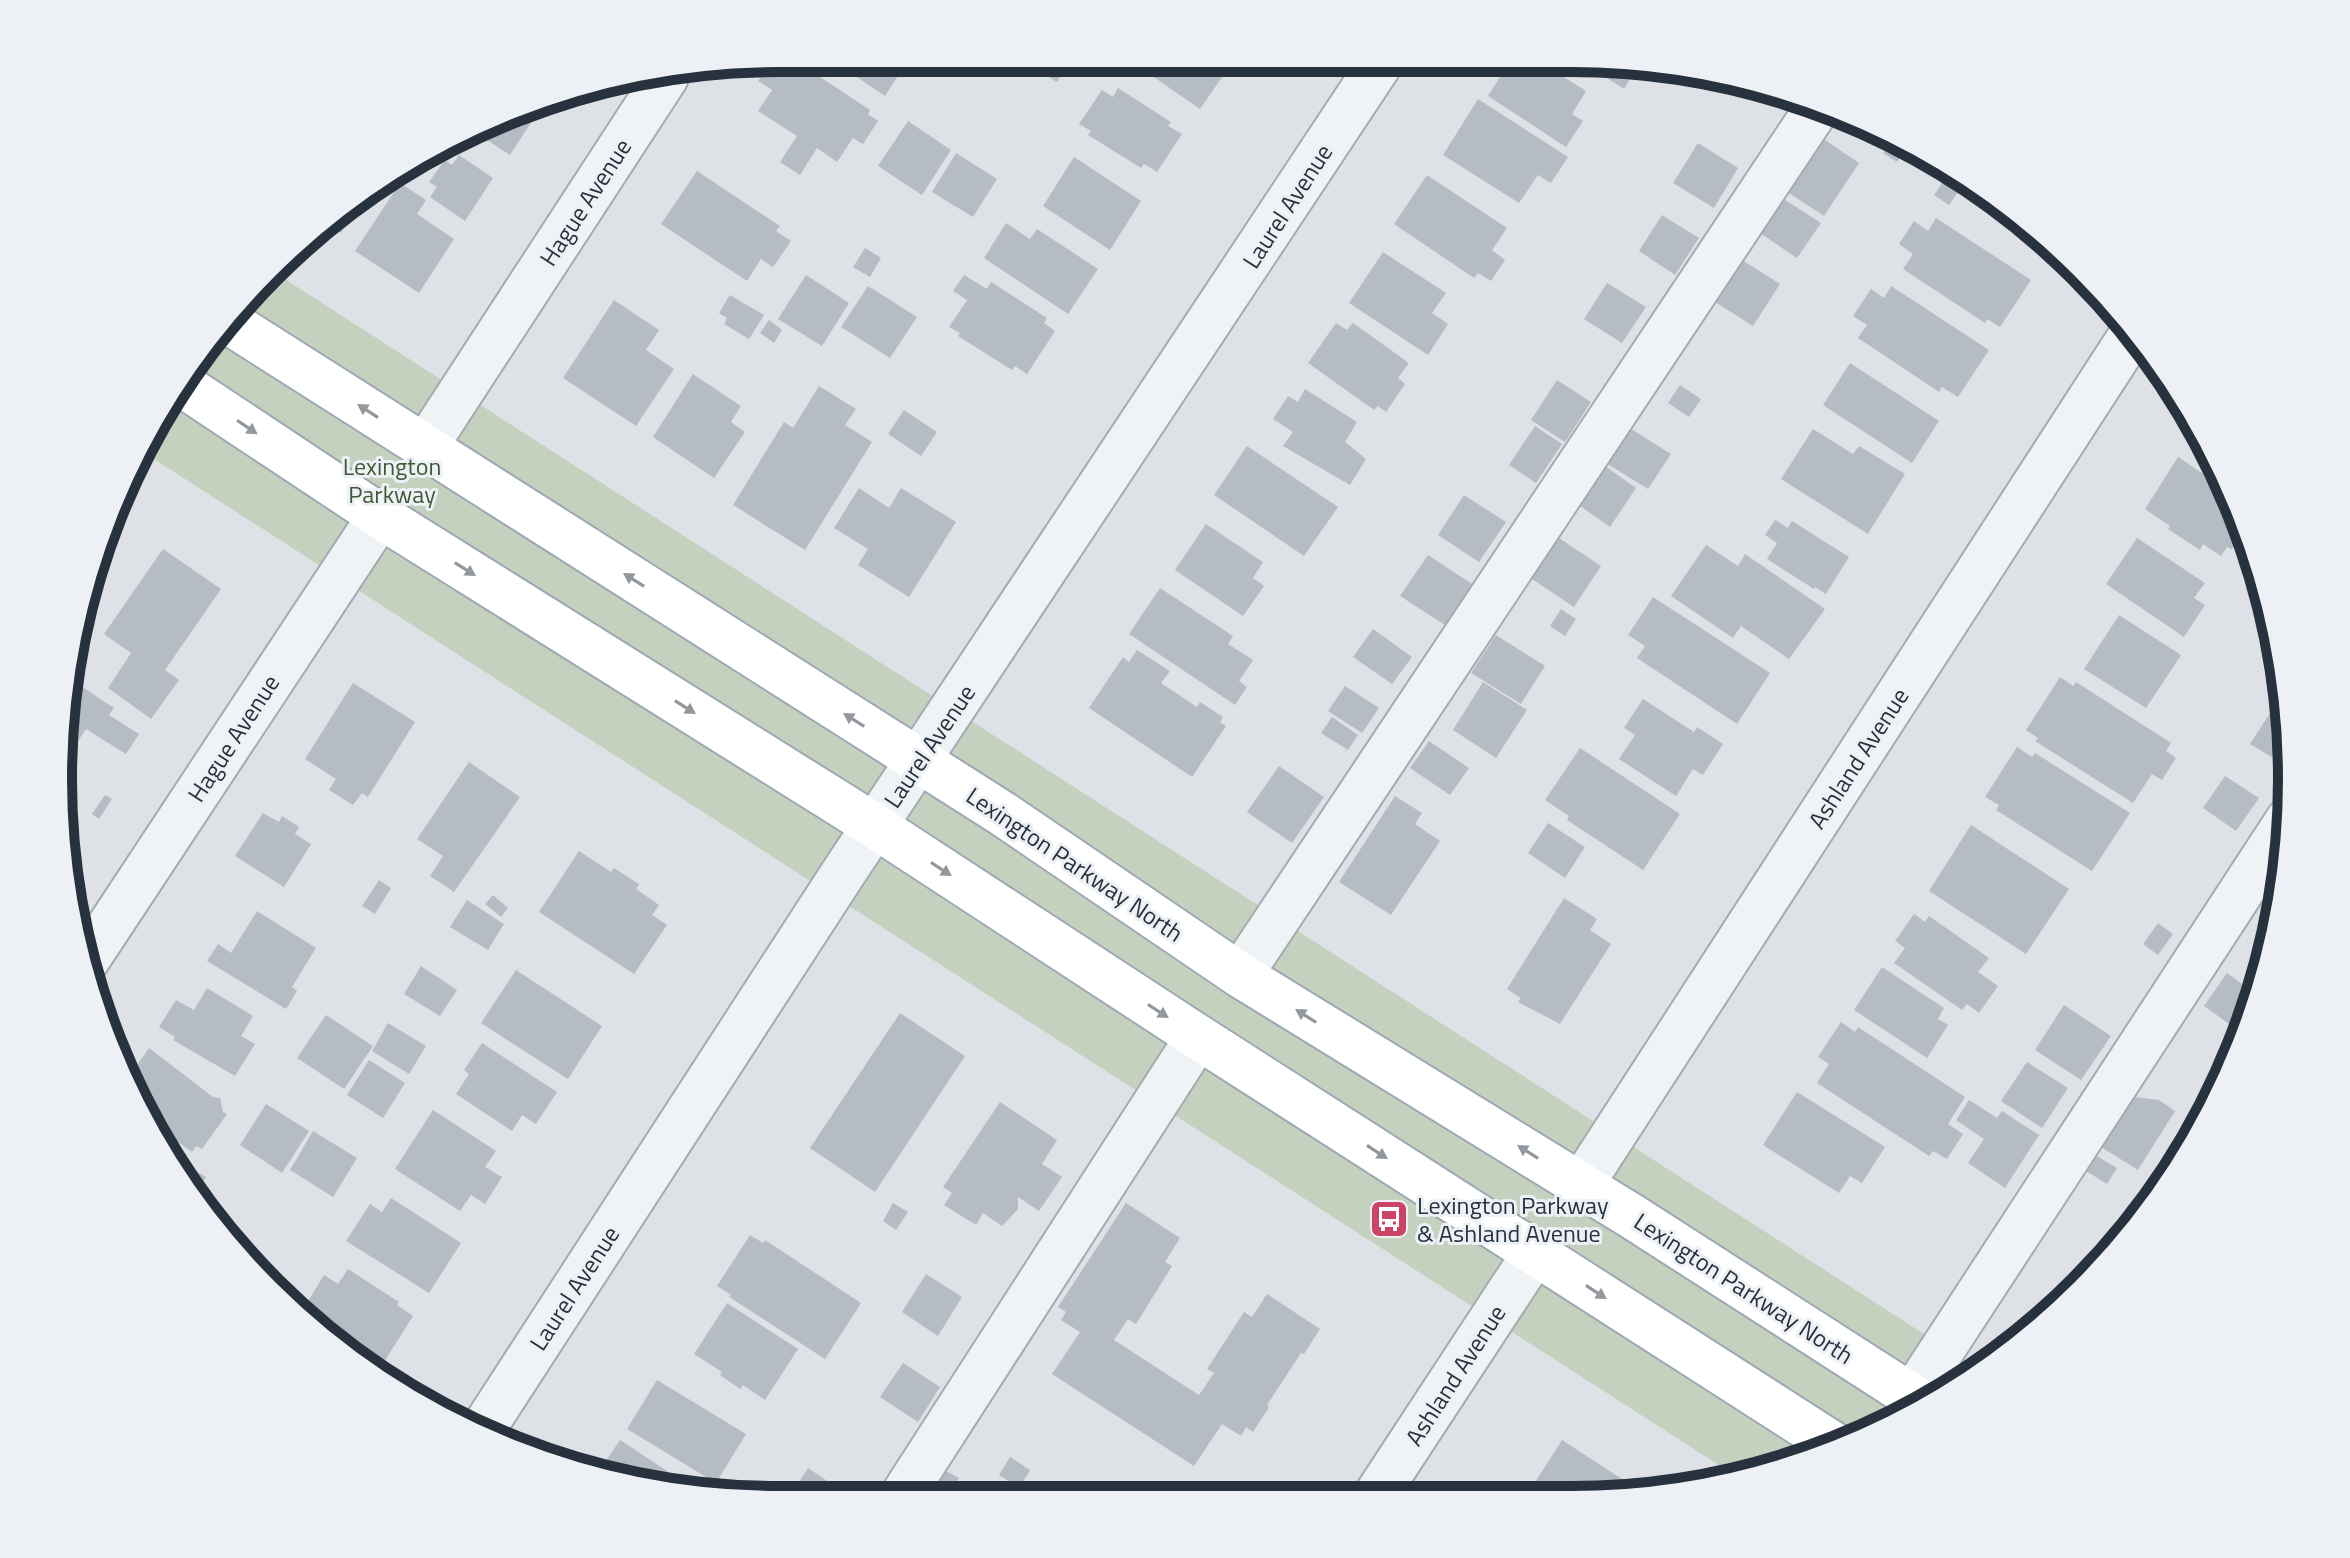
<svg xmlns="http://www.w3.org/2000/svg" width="2350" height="1558" font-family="'Titillium Web',sans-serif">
  <rect width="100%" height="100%" fill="#dee2e7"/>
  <path fill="#c5d1bf" d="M277,274L1980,1370L1889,1426L1757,1476L1739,1478L143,452L207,340Z"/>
  <path fill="#b5bcc4" d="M783,58L790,63L793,59L870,110L868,114L878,121L863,144L853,138L837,162L817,148L800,175L780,162L797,136L758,111L772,90L758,81L773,59Z
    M829,58L925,59L916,72L905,65L885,96Z
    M1021,60H1071L1057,82Z
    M1129,60L1227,61L1231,64L1200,109Z
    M1509,63H1542L1586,91L1572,114L1583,121L1566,147L1488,96Z
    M1585,64H1639L1624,89Z
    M1118,88L1171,122L1168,126L1182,134L1157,172L1144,164L1141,168L1088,135L1091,131L1079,124L1102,90L1113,97Z
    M542,99L545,101L510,155L475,132Z
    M1478,99L1568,157L1551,183L1538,175L1519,203L1443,155Z
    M908,121L951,150L922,195L878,166Z
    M1856,123L1889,132L1942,167L1936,177L1902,154L1897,162L1883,153L1889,145Z
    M1822,138L1859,163L1824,216L1786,191Z
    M1698,143L1738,168L1714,208L1673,183Z
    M956,153L997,179L973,217L932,192Z
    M459,155L493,178L465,221L430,197L437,187L429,182L445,160L452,165Z
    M1074,157L1141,201L1110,250L1043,206Z
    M697,171L780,226L776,231L791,241L773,267L761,259L747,281L661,224Z
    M1427,175L1507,228L1492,250L1505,260L1491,281L1478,273L1474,278L1394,224Z
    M1945,179L1960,189L1949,205L1934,195Z
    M400,183L426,200L417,214L454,239L419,293L355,251Z
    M367,190L341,233L329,225L358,199Z
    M1782,198L1821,223L1797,258L1760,233Z
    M1991,200L2047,237L2065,257L2063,261L1985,209Z
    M1662,215L1699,238L1675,275L1639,251Z
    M1936,218L2031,280L2000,327L1987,319L1985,323L1903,269L1913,254L1899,244L1914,221L1928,231Z
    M1006,223L1030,239L1037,229L1098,269L1068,314L984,258Z
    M865,248L881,258L870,277L853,267Z
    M1383,252L1446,293L1432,313L1448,324L1428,355L1349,303Z
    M1742,260L1780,284L1753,326L1715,302Z
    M806,275L849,303L822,346L778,319Z
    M964,275L987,289L991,282L1047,318L1044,323L1055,331L1027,374L1015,366L1012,370L958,336L960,333L949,327L967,300L953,291Z
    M1607,283L1646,307L1622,343L1584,319Z
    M868,286L917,317L890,358L841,327Z
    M1891,286L1989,350L1958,397L1942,387L1939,392L1858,338L1867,325L1853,316L1871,289L1884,298Z
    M730,295L764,315L749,339L724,324L727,318L719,313Z
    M614,300L659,330L646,350L674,369L636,426L563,378Z
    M769,320L782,330L774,343L760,333Z
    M1336,323L1347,330L1353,323L1409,363L1398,378L1405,384L1386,412L1378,406L1374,410L1308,363Z
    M1850,363L1939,421L1912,463L1823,405Z
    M693,374L741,406L731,422L745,432L714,478L653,437Z
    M1557,380L1591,402L1565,442L1531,420Z
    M1680,385L1701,399L1689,417L1668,403Z
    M819,386L856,409L845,425L872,442L805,550L733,505L784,422L793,428Z
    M1305,389L1357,422L1345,442L1366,459L1350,485L1283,446L1293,432L1273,419L1288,396L1298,402Z
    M904,410L937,432L921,456L888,434Z
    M1535,426L1562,444L1536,483L1509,465Z
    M1628,427L1671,454L1648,489L1606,463Z
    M1813,429L1853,454L1859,446L1905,474L1868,534L1781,479Z
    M2202,435L2218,461L2223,474L2202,461L2205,457L2193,450Z
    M1247,446L1338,507L1304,556L1214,495Z
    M2178,457L2229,491L2244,530L2232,549L2227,547L2221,556L2203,544L2200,550L2168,529L2170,526L2145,509Z
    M1602,464L1636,488L1610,527L1576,503Z
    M859,488L889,508L901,488L956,522L909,597L858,565L868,549L834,528Z
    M1464,495L1506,522L1479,562L1438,535Z
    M1775,520L1788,528L1792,521L1849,557L1826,594L1815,587L1814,589L1767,559L1777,543L1765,535Z
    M1206,524L1263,562L1253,578L1264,586L1243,616L1175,570Z
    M1559,538L1601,566L1574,607L1532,579Z
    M2137,538L2205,583L2194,598L2205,605L2184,637L2106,584Z
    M1706,545L1738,566L1745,554L1825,609L1789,659L1741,626L1733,638L1671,596Z
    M163,549L221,589L165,670L179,680L151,719L108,688L131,653L104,634Z
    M1428,555L1472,584L1445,625L1400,596Z
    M1160,588L1233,636L1228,644L1253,660L1239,681L1247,687L1235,705L1129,634Z
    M1653,597L1770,673L1737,724L1637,658L1645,646L1628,635Z
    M1561,609L1576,619L1565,636L1550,626Z
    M2119,615L2181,655L2146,708L2084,669Z
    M1373,629L1412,657L1392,684L1353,657Z
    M1496,635L1545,666L1521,704L1471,673Z
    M1137,650L1170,671L1161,683L1197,707L1200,702L1223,717L1220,722L1226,726L1192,777L1089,708L1123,657L1129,662Z
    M2281,674L2286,704L2269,693Z
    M2060,677L2073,686L2076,682L2171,743L2166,751L2176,758L2162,780L2152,774L2133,803L2035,741L2038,738L2026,730Z
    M72,680L114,708L109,715L139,734L126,754L86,729L66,759L61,756L60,731Z
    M1483,682L1527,710L1496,758L1453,730Z
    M353,683L415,722L368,797L362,793L353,805L329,790L336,779L305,759Z
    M1345,686L1379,708L1362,733L1328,711Z
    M1643,699L1694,732L1697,727L1723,744L1703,775L1693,769L1676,796L1619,759L1635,735L1624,728Z
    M2274,707L2288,716L2290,758L2285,765L2250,744Z
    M1332,717L1358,735L1348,750L1321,733Z
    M1429,741L1469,768L1450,795L1410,768Z
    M2017,747L2032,757L2035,753L2130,813L2092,871L1996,810L1999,805L1985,797Z
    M1580,748L1680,814L1643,870L1567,820L1569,816L1545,800Z
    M469,762L520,797L454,892L430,876L443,856L417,839Z
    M1279,766L1324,797L1292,843L1247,812Z
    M2225,776L2259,798L2236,831L2203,808Z
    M105,795L112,799L99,819L92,814Z
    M1395,796L1422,813L1415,824L1440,841L1391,915L1339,882Z
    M263,813L279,822L282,816L299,827L295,834L311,844L284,887L235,856Z
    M1548,823L1585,847L1565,878L1528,853Z
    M1971,825L2069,889L2026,954L1929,891Z
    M579,851L611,872L614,868L639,884L636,889L659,905L652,915L667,925L634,974L539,912Z
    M2286,869V874L2276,917L2261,907Z
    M379,880L391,888L375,914L362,906Z
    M493,895L508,908L501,917L485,904Z
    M1564,898L1597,919L1590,930L1611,944L1560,1024L1518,1002L1521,998L1507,989Z
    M467,900L504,924L488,950L450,927Z
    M257,911L316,948L292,987L297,991L286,1009L207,961L218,944L231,953Z
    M1914,914L1925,922L1929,916L1989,958L1978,972L1998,986L1979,1013L1967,1004L1962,1010L1894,963L1905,948L1895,941Z
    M2158,923L2173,934L2158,955L2143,944Z
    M421,966L457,990L440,1016L404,994Z
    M1882,967L1944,1008L1938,1019L1948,1025L1927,1058L1854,1010Z
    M516,970L602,1026L568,1079L481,1023Z
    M2227,973L2257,995L2243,1034L2204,1006Z
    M207,988L253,1016L241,1036L255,1044L235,1076L173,1040L175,1037L159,1027L176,1000L194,1010Z
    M2064,1005L2111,1036L2081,1080L2035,1050Z
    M900,1013L965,1056L875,1192L810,1148Z
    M326,1015L373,1046L344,1089L297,1058Z
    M1841,1022L1855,1032L1858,1027L1965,1097L1948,1124L1963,1134L1947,1159L1933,1151L1929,1156L1817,1083L1829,1064L1818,1057Z
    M388,1023L426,1046L409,1074L372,1051Z
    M482,1043L557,1092L536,1124L522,1115L512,1131L456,1094L469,1074L464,1070Z
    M149,1048L213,1097L220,1098L223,1112L227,1114L202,1149L196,1146L192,1152L147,1120L130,1075Z
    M369,1060L405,1083L383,1118L347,1095Z
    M2027,1062L2068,1088L2042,1128L2001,1101Z
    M1797,1092L1885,1147L1862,1183L1850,1176L1839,1193L1763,1145Z
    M2126,1096L2159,1100L2175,1111L2138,1170L2093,1142Z
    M1969,1100L1997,1118L2002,1111L2039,1135L2005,1188L1968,1163L1984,1139L1956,1120Z
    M1000,1102L1057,1140L1042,1164L1062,1177L1039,1211L1018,1197V1209L1002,1226L983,1213L976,1225L944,1205L952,1193L943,1187Z
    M266,1104L309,1131L282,1173L240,1145Z
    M433,1110L496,1151L485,1167L502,1177L485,1204L471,1195L460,1211L395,1169Z
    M313,1131L357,1158L333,1197L290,1170Z
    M163,1150L206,1177L197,1191L182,1174Z
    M2095,1155L2117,1168L2107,1184L2086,1171Z
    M391,1198L461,1243L429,1293L346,1241L370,1204L382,1212Z
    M893,1203L908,1212L896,1230L883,1221Z
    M1126,1203L1180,1238L1165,1262L1172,1266L1136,1324L1128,1319L1114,1340L1199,1395L1214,1373L1207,1369L1244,1312L1252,1317L1267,1294L1320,1329L1304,1354L1301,1353L1267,1405L1269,1407L1253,1432L1246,1427L1241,1436L1222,1424L1194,1466L1052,1374L1080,1332L1061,1320L1066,1312L1058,1307Z
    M750,1235L763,1243L765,1240L861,1303L825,1359L729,1297L731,1295L717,1286Z
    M348,1269L399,1302L397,1305L413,1316L384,1362L317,1320L320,1315L305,1306L324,1275L338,1284Z
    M926,1274L962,1297L938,1336L902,1312Z
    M727,1303L798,1349L765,1400L743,1385L740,1389L720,1375L722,1372L694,1354Z
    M903,1363L940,1387L918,1422L880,1397Z
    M657,1380L746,1434L716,1483L627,1429Z
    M620,1440L702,1494H684L601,1468Z
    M1562,1440L1645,1494L1618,1498H1525Z
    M1010,1457L1030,1470L1019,1488L999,1475Z
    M808,1468L848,1495L791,1494Z
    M944,1470L959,1478L949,1494L935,1486Z"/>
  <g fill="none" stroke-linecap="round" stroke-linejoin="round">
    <g stroke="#a3aab1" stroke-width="48">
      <path id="minor" d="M425,447L666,77
        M87,960L380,516
        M1240,975L1816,110
        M1581,1185L2134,331
        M1912,1396L2288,820
        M481,1432L840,878L1381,62
        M903,1495L1198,1037
        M1375,1497L1535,1253"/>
    </g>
    <g stroke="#9da8b3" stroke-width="48">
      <path id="major" d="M227,321L1003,814L1240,975L1633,1217L1924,1404
        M181,384L380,516L875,826L1198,1037L1836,1446"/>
    </g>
    <use href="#minor" stroke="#f0f3f6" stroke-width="44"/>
    <use href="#major" stroke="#fff" stroke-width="44"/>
  </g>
  <defs><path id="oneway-solid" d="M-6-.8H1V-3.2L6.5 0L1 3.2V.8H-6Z" transform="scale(2)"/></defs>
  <g fill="#93989e">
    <use href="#oneway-solid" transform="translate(368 411) rotate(-147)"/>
    <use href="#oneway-solid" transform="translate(247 427) rotate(34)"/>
    <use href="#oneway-solid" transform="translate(465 569) rotate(32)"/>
    <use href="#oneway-solid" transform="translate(634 580) rotate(-148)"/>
    <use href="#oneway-solid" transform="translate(685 707) rotate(32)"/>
    <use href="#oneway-solid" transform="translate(854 720) rotate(-148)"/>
    <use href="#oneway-solid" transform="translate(941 869) rotate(33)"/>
    <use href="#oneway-solid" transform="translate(1158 1011) rotate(33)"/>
    <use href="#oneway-solid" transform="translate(1306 1016) rotate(-148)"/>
    <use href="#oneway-solid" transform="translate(1377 1152) rotate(33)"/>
    <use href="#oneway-solid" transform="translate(1528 1152) rotate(-148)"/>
    <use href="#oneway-solid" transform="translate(1596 1292) rotate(33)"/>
  </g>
  <defs>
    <g id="bus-square" transform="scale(2)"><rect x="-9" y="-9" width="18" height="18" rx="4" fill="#cb4466" stroke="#edf1f5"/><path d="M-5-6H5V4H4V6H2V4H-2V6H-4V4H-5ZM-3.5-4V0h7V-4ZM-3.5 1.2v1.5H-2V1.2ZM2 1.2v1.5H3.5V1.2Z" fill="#fff"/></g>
  </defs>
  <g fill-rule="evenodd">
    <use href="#bus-square" x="1389" y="1219"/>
  </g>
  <g text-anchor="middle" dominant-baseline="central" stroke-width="6" stroke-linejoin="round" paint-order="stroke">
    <g font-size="24" fill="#27323e" stroke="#edf1f5">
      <text transform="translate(585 202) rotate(-57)">Hague Avenue</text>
      <text transform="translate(1287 206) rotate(-57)">Laurel Avenue</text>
      <text transform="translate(233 738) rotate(-57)">Hague Avenue</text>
      <text transform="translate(929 746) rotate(-56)">Laurel Avenue</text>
      <text transform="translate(1858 758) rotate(-57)">Ashland Avenue</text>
      <text transform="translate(1075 864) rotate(34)">Lexington Parkway North</text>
      <text transform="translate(574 1288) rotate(-57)">Laurel Avenue</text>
      <text transform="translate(1744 1288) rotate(33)">Lexington Parkway North</text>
      <text transform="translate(1455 1375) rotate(-57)">Ashland Avenue</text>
    </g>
    <g font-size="24" fill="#3f5935" stroke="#edf1f5">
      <text x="392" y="466">Lexington<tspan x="392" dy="28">Parkway</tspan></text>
    </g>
    <g font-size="24" fill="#27323e" stroke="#edf1f5" text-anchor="start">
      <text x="1417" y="1205">Lexington Parkway<tspan x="1417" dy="28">&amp; Ashland Avenue</tspan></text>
    </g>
  </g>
  <path d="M0 0H2350V1558H0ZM779 72H1571A707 707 0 0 1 2278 779V779A707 707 0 0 1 1571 1486H779A707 707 0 0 1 72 779V779A707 707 0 0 1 779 72Z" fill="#edf1f5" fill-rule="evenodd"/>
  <path fill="none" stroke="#27323e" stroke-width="10" d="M779 72H1571A707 707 0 0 1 2278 779V779A707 707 0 0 1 1571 1486H779A707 707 0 0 1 72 779V779A707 707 0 0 1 779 72Z"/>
</svg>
